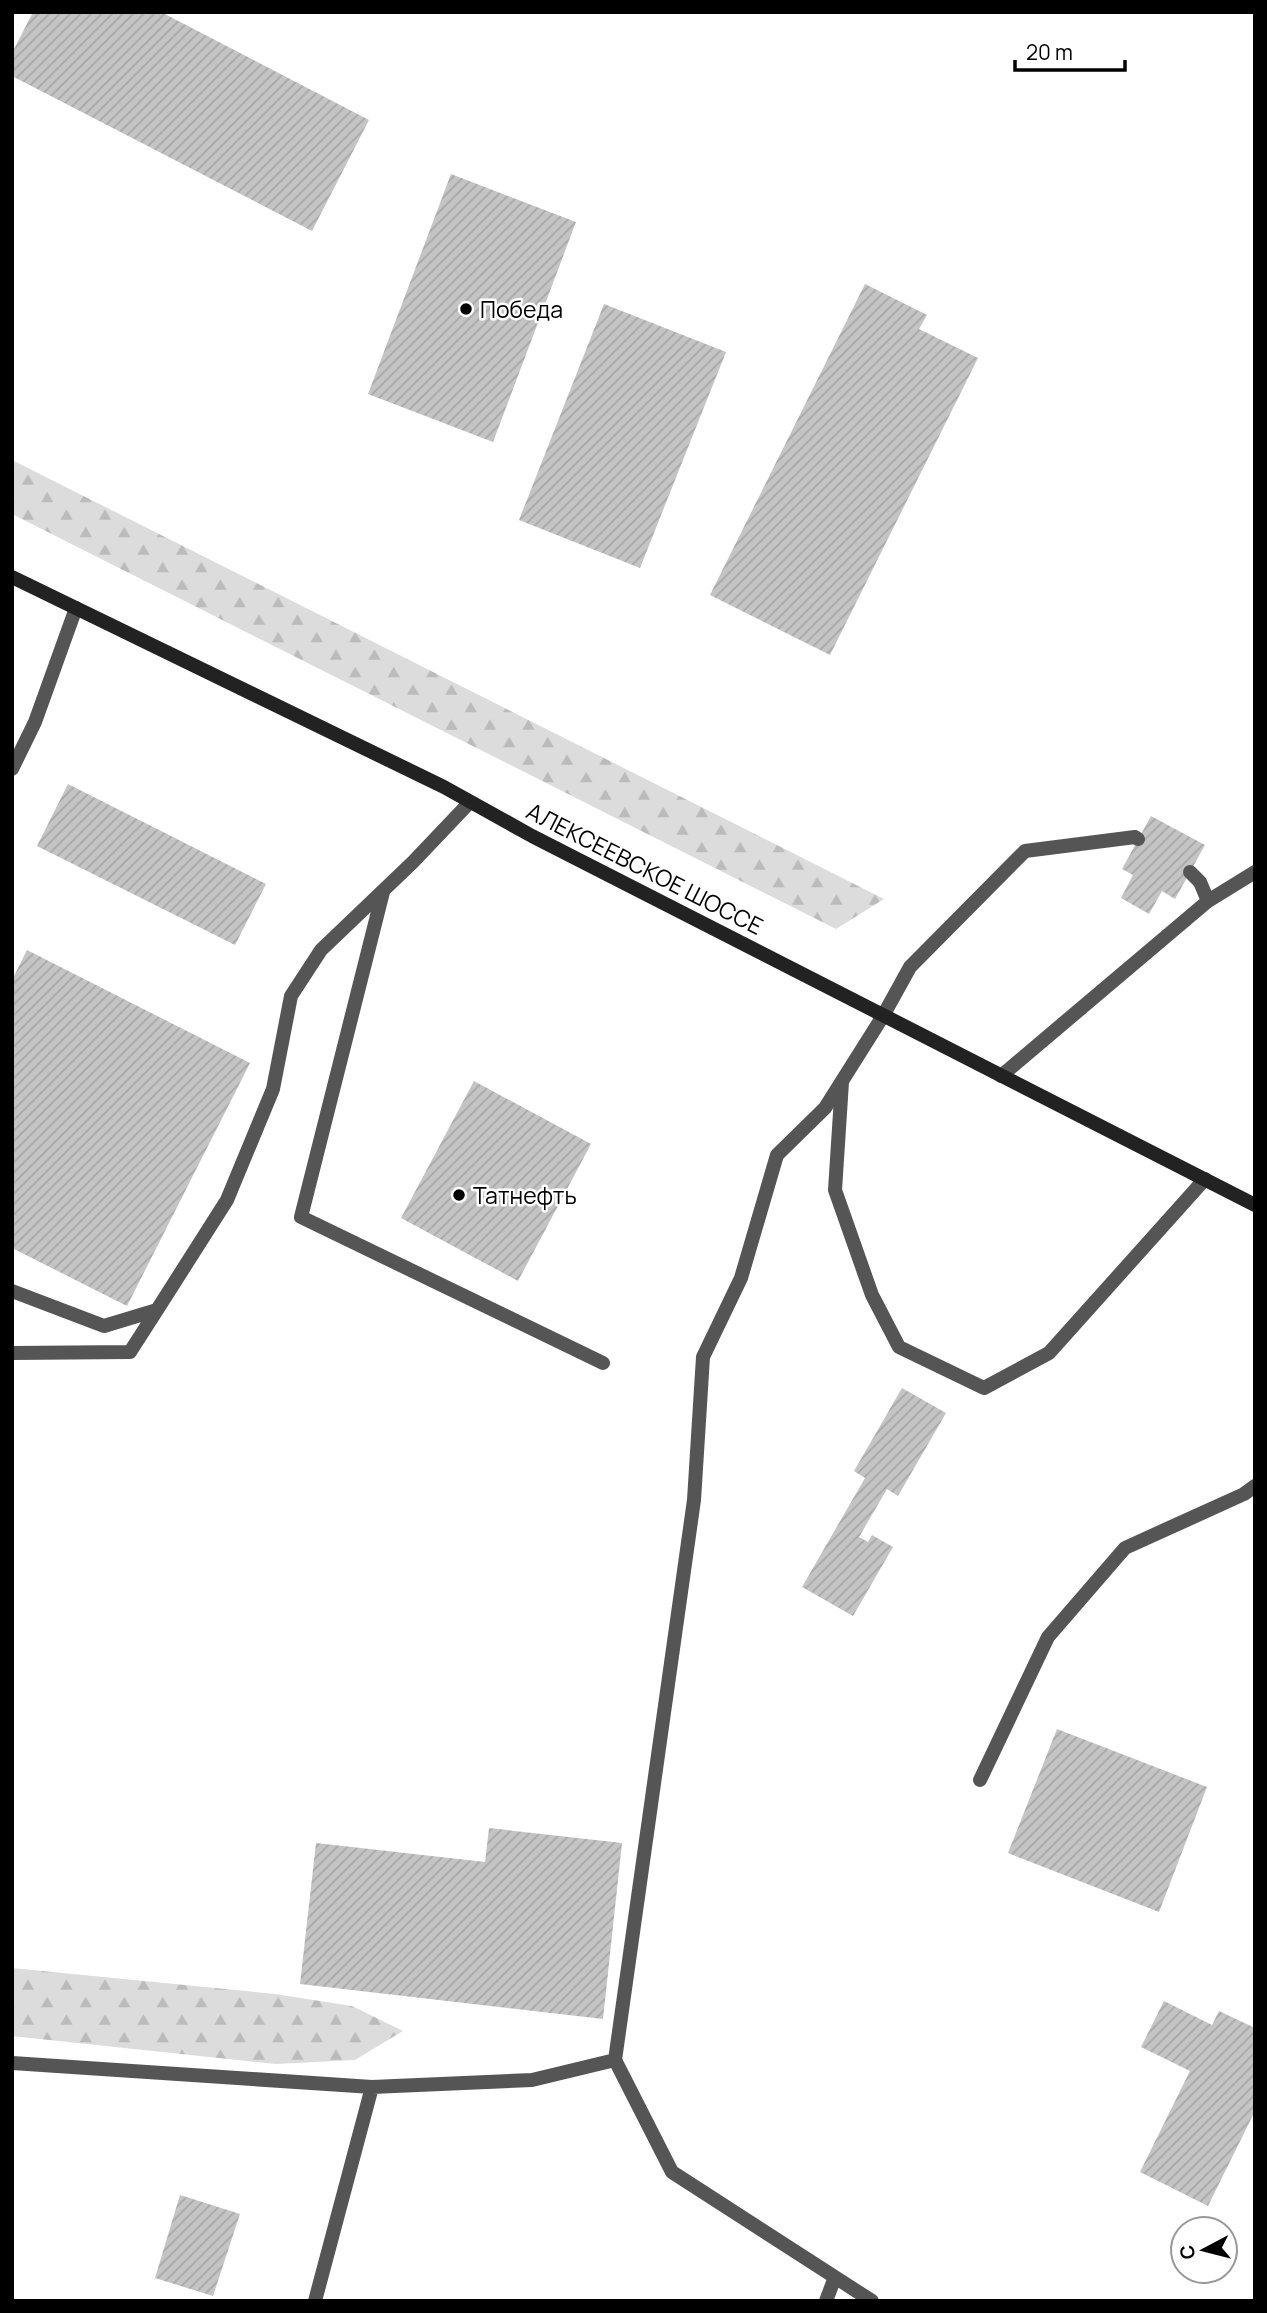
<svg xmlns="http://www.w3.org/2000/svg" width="1267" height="2313" font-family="Manrope,sans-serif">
  <defs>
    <pattern id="forest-firs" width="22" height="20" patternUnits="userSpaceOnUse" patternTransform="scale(1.75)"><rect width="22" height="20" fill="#dcdcdc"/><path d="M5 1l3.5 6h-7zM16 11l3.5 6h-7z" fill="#bbb"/></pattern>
    <pattern id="building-hatch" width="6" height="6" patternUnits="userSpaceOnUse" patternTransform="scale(1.75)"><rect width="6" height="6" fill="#c4c4c4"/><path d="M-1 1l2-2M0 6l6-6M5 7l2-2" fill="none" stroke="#a7a7a7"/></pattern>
  </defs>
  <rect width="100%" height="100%" fill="#fff"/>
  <path fill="url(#forest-firs)" d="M12,460L884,899L836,929L12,514Z
    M12,1968L275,1994L352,2006L403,2031L355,2060L276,2064L12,2036Z"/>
  <path fill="url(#building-hatch)" d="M33,12H161L369,120L312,231L12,76V53Z
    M451,174L576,222L493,442L368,394Z
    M865,284L927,315L919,329L978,358L830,655L710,595Z
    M604,304L726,352L640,568L519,520Z
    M68,784L266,884L235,945L37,846Z
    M1151,816L1205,845L1175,899L1162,891L1149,914L1121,898L1133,875L1122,869Z
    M27,950L250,1063L127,1306L12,1248V980Z
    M474,1081L591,1144L518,1281L401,1218Z
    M902,1388L946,1413L898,1496L887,1489L859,1537L868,1542L872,1535L893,1547L853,1616L802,1587L865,1478L854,1471Z
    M1057,1729L1207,1787L1159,1912L1008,1853Z
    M489,1828L622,1843L603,2019L300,1984L316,1843L485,1862Z
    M1164,2001L1212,2025L1219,2011L1255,2028V2111L1208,2206L1140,2172L1190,2071L1141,2047Z
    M180,2195L240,2214L213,2296L155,2278Z"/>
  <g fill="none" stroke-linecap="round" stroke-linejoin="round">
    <path stroke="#555" stroke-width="14" d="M12,769L35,722L76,608
      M1190,872L1200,882L1208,901
      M383,892L301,1217L603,1363
      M883,1016L910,967L1025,851L1135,837L1138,839
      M1001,1076L1208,901L1255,872
      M842,1082L835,1190L872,1295L899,1347L984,1388L1049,1353L1205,1179
      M12,1291L104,1326L157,1310L227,1200L273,1089L291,996L321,950L413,862L470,802
      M12,1353L130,1352L157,1310
      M980,1780L1048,1637L1125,1548L1244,1494L1255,1486
      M615,2060L672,2172L872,2301
      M826,2301L835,2277"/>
    <path stroke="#555" stroke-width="14" d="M12,2063L372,2087
      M315,2301L372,2087L532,2080L615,2060L694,1500L703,1357L741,1278L777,1155L825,1108L883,1016"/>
    <path stroke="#222" stroke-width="14" d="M12,577L444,787L532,836L1255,1205"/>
  </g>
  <g fill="#000" stroke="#fff" stroke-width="2.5">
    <circle cx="466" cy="309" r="7"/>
    <circle cx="459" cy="1195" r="7"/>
  </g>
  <g text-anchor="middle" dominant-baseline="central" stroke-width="5" stroke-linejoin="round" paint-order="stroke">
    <g font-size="23" fill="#000" stroke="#fff" text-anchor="start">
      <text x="480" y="309">Победа</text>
      <text x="473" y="1195">Татнефть</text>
    </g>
    <g font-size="23" fill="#000" stroke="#fff">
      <text transform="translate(645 868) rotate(27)">АЛЕКСЕЕВСКОЕ ШОССЕ</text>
    </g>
  </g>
  <rect width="1267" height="2313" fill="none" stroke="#000000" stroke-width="28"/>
  <g transform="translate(1204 2250) rotate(263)"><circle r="33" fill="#ffffff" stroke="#999999" stroke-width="2"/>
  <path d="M0-5L12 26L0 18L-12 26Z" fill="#000000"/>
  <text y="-10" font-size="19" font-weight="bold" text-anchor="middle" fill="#000000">С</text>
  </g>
  <path d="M1015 60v10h110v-10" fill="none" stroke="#000000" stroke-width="3.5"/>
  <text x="1026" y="60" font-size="21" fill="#000000" stroke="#ffffff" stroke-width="5" paint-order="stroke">20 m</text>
</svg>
